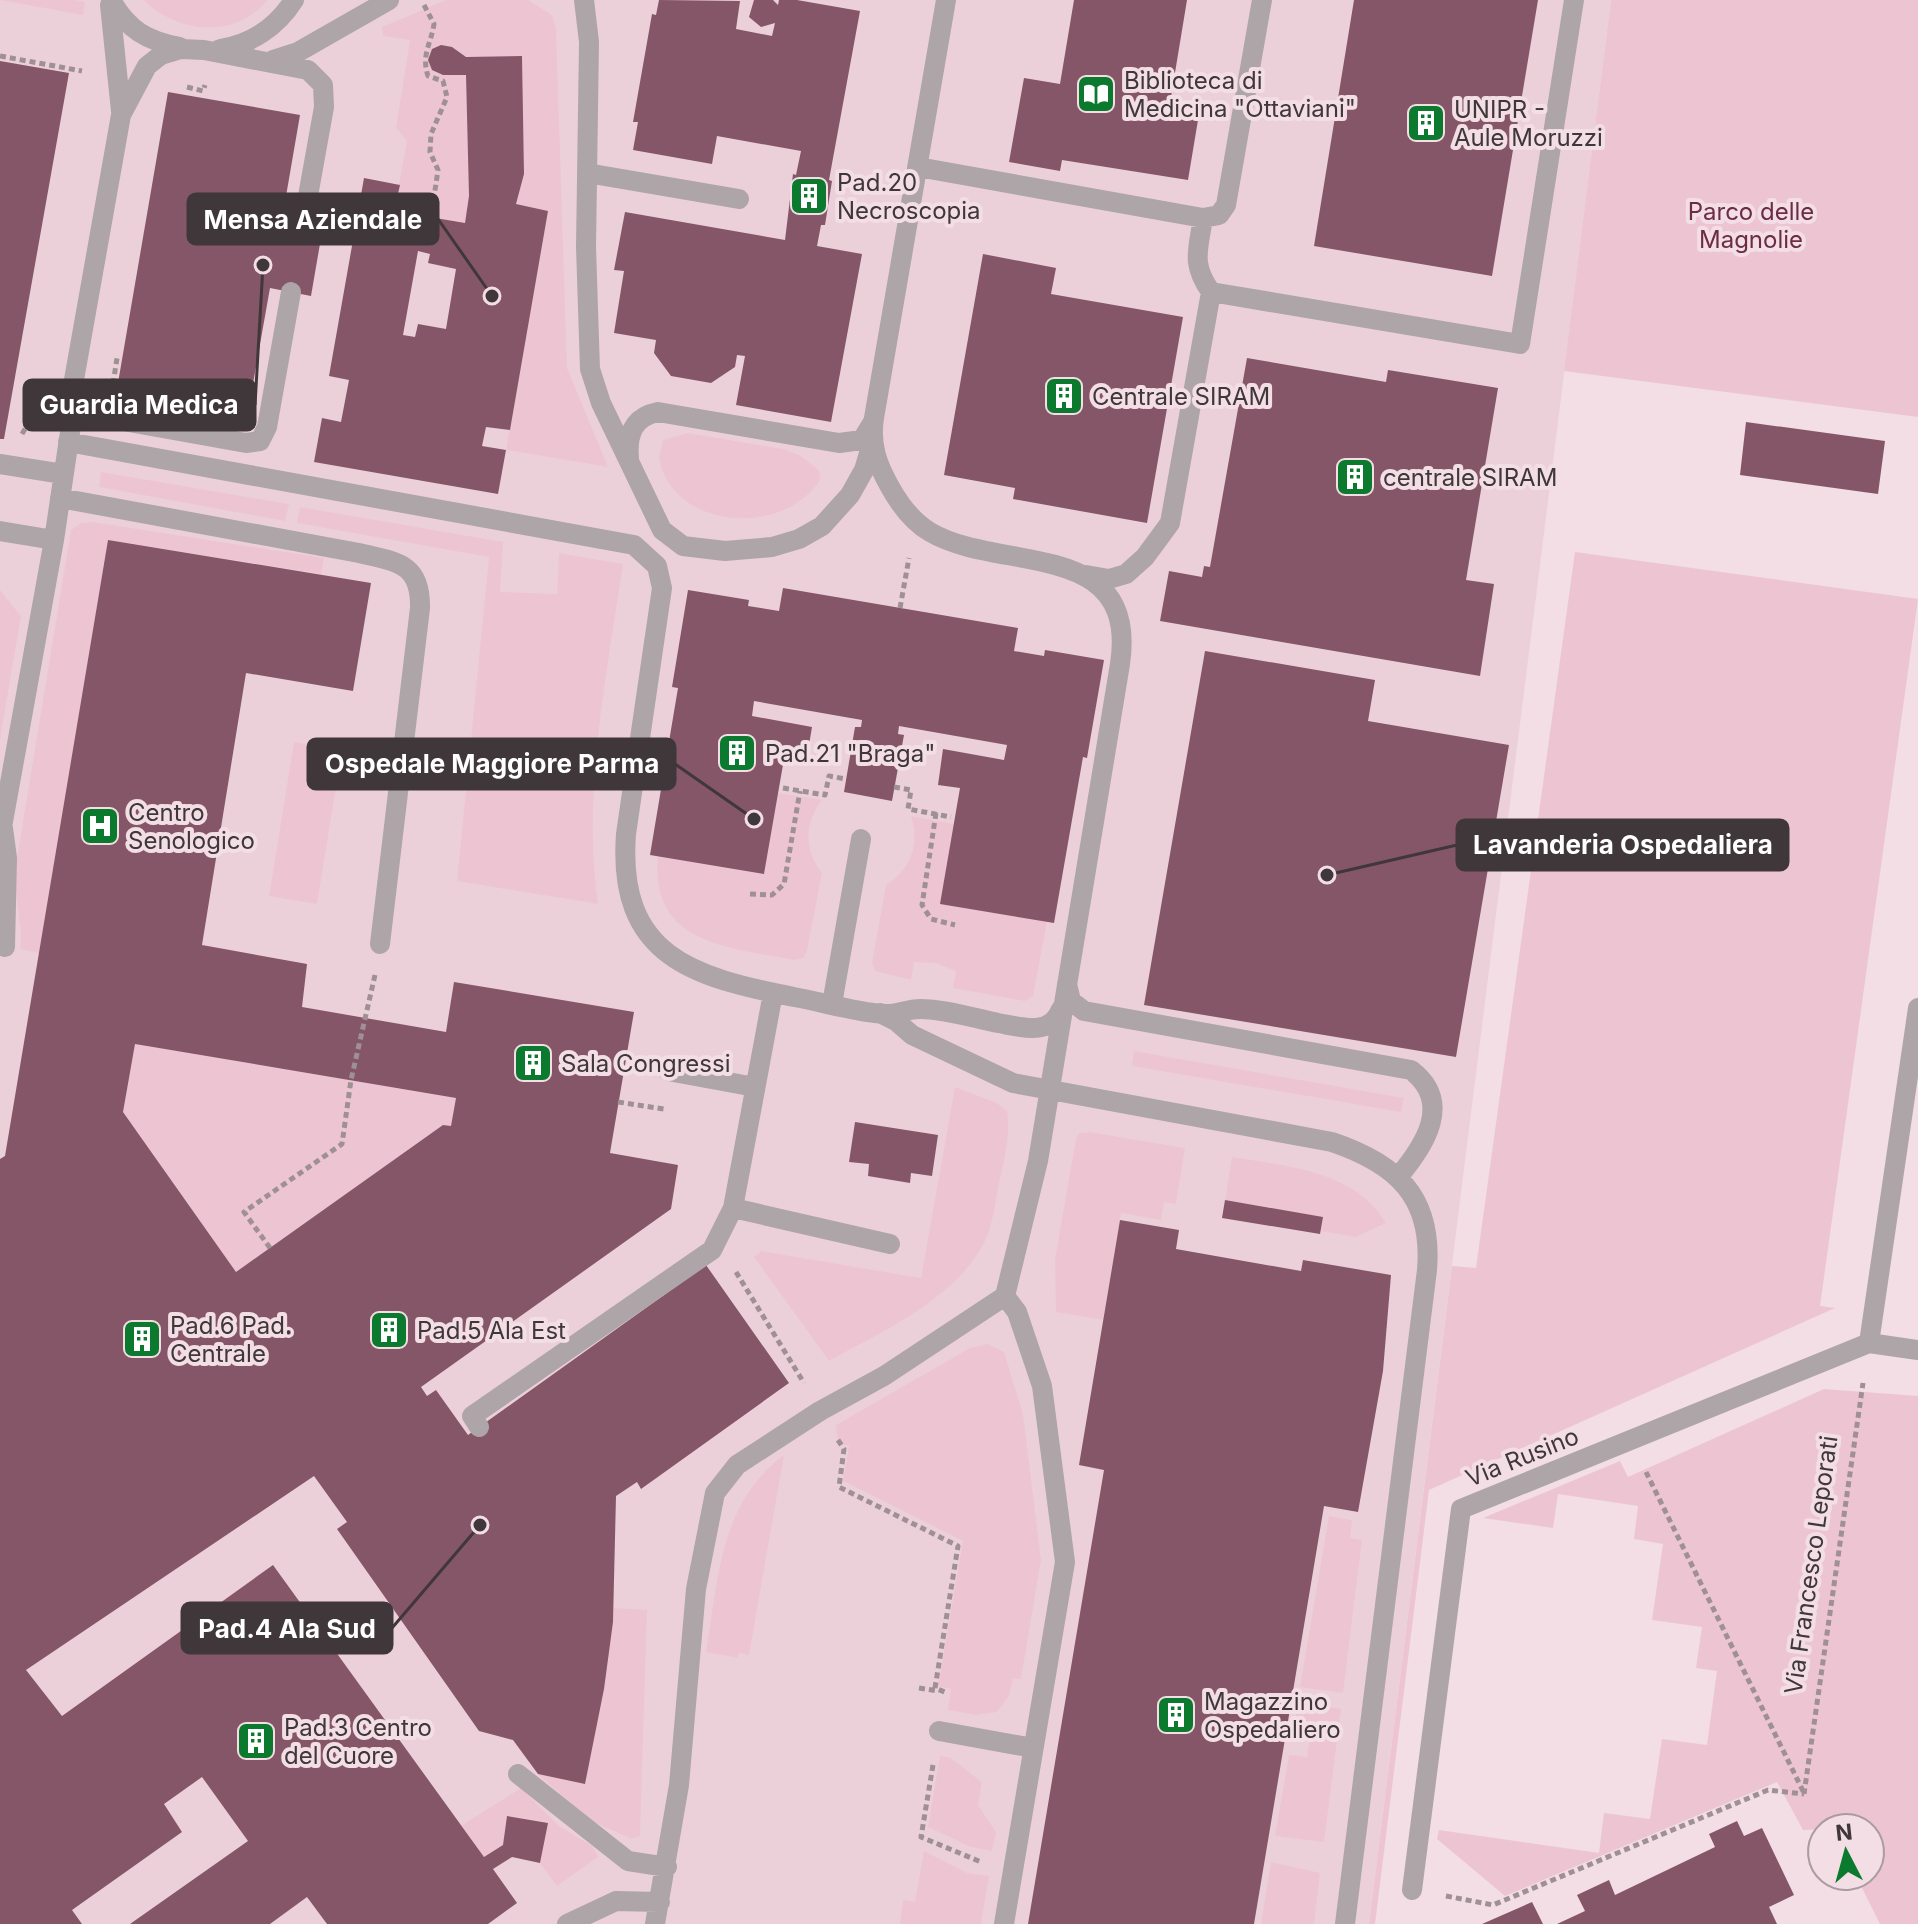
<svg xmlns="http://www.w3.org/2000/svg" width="1918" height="1924" font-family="Inter,sans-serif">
  <rect width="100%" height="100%" fill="#f2dee4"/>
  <path fill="#ecd0d9" d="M0,0H1611L1369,1924H0Z"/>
  <path fill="#edc5d2" d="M0,0H75L85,2L83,15Z
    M144,0H267C237,40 175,33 144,0Z
    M446,0H528L552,15L556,29L567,368L608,467L506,450L548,211L516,204L524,174L522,57C505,57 484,60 468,57C452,54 450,41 432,49L429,60L433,70L443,75H466L469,196L465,223L394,211L407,141L396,128L410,40L383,36L382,27Z
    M1611,0H1918V417L1564,371Z
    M688,433L783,449L799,455L819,470L820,480C784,537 673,531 659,458L663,440Z
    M101,472L289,504L285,521L99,487Z
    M300,507L503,542L500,592L557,594L559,553L623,564C607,673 582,794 598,904L457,881L489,557L297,523Z
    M93,522L324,558L321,574L108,540L39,953L20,949L21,934L14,876L71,530L81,523Z
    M1575,552L1918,599L1820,1306L1835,1308L1429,1490L1375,1924H1369L1452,1266L1476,1268Z
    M0,590L21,616L0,739Z
    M294,742L342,750L317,904L269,896Z
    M778,793L822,800C804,823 804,850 822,873L807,951L803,958L795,960C730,948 649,945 658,856L764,874Z
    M911,816L954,824L1047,922L1033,996L1025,1001L953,988L956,971L935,963L914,962L911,980L875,971L872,963L886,885C911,869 920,844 911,816Z
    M135,1044L456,1098L451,1126L236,1272L123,1112Z
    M1134,1051L1404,1098L1401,1112L1132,1066Z
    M955,1087L997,1103L1007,1111C1011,1136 1004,1160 999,1184C995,1203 993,1226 984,1243C954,1300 883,1331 829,1361L754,1257L761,1251L921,1278Z
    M1090,1132L1185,1148L1176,1204L1164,1202L1161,1220L1121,1213L1103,1320L1056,1312L1055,1259L1076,1139L1079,1133Z
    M1232,1157C1286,1166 1355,1170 1386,1223L1356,1237L1320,1231L1322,1217L1225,1200Z
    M987,1344L1004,1352L1023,1414L1041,1560L1021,1679L1013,1678L1009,1696L997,1712L976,1715L948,1710L951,1689L938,1686L963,1541L843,1481L849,1446L838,1443L836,1425L970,1348Z
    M1824,1389L1918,1396V1924H1880L1856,1876H1870V1828L1803,1830L1777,1782L1505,1896L1437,1839L1439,1830L1599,1853L1604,1813L1650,1819L1662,1739L1707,1745L1717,1671L1696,1668L1702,1627L1652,1620L1663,1544L1634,1539L1638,1506L1558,1494L1553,1528L1483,1518L1620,1461L1628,1477Z
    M784,1455L749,1655L739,1653L738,1658L706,1652C718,1580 720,1501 784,1455Z
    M1329,1516L1352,1520L1350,1538L1362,1540L1343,1693L1300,1687Z
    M614,1608L647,1610L640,1836L632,1839L589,1820L538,1774L585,1784L604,1689Z
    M1298,1702L1341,1709L1324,1842L1275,1836L1289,1755L1307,1757L1311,1729L1294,1726Z
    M940,1756L951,1758L982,1782L978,1805L996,1832L992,1851L971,1847L928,1827Z
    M521,1788L559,1826L592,1846L598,1857L557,1886L540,1863L547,1822L507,1816L503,1845L484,1857L462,1825Z
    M924,1851L967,1873L989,1876L981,1924H900L903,1900L915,1902Z
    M1271,1862L1320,1873L1314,1924H1261Z"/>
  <path fill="#855667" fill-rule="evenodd" d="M659,0L740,1L736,29L772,36L775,23L761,27L749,17L754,0H773L778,5L779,0H797L860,11L829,180L832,181L825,225H821L817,246L862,254L831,422L736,405L745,356L737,355L735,367L711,383L671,376L654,353L656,340L614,333L624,271L614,270L625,212L785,240L793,174L796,175L801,151L717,136L712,164L633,150L638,122H633L652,14L656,15Z
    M1074,0H1187L1170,103L1200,108L1188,180L1062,160L1060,171L1009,162L1024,78L1060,84Z
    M1354,0H1538L1492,276L1314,246Z
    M441,45L452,47L466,57L522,56L524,174L516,204L548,211L510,430L486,427L482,446L506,450L498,494L314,462L322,418L341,422L349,380L329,376L364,178L400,185L394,211L465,223L469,196L466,75H443L432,70L428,60L432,49ZM418,251L430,254L428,263L456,269L446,329L418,324L415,337L403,335Z
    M0,61L69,73L4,439H0Z
    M168,92L300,115L280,231L321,238L311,296L270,288L249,406L118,383Z
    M983,254L1056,268L1051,294L1183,317L1147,523L1013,499L1015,488L944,475Z
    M1247,358L1386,382L1388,370L1498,388L1466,580L1494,584L1480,676L1160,621L1169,571L1202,577L1204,566L1210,567Z
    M1746,422L1885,441L1878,494L1740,475Z
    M108,540L371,583L353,691L246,673L202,945L307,964L302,1007L446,1032L454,982L634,1012L610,1153L678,1165L671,1209L421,1387L427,1396L436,1390L468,1435L706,1265L789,1383L641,1489L637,1482L616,1496L613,1622L604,1689L585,1784L538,1774L513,1740L479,1731L337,1529L347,1522L314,1476L26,1670L62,1716L273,1565L484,1857L503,1845L507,1816L548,1823L540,1863L512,1857L493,1869L517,1903L488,1924H327L307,1897L270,1924H130L248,1841L202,1777L164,1804L182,1832L72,1910L82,1924H0V1159L5,1156ZM135,1044L456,1098L451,1126L443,1125L236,1272L123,1112Z
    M783,588L1018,628L1014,651L1044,656L1045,650L1104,660L1087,758L1083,757L1054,923L940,904L960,788L938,785L943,749L1004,760L1007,745L899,726L898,734L904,735L892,801L844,792L855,727H861L862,720L754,701L752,716L812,727L806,763L784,759L764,874L650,855L678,688L672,687L688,590L749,600L748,606L779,611Z
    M1205,651L1375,680L1368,721L1509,745L1456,1057L1144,1005Z
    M855,1122L938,1135L932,1176L911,1173L910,1183L868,1176L869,1164L849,1162Z
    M1225,1200L1323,1217L1320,1234L1222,1218Z
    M1120,1220L1179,1230L1176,1249L1301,1271L1303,1260L1391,1275L1383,1371L1358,1512L1324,1506L1254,1924H1028L1104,1470L1079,1465Z
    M1737,1821L1744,1836L1762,1828L1794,1895L1769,1907L1777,1924H1557L1585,1911L1577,1895L1609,1880L1615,1895L1715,1847L1709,1834Z
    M1532,1902L1543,1924H1482Z"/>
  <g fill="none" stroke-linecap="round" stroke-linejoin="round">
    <path stroke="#9f9094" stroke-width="5" stroke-dasharray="6 4" stroke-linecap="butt" d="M424,5L434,24C431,44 421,55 428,76L443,81L447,97L431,134L430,152L438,170L431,217
      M0,56L82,71
      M187,87L203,91L205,85
      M113,384L117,358
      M22,434L31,419L35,399
      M900,608L909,558
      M894,787L911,790L908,809L951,817
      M783,788L825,795L829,776L846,779
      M936,813L922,905L931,919L955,925
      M750,894L772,895L784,884L800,791
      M618,1102L664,1109
      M270,1248L244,1212L342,1144L351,1080L375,975
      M736,1272L804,1383
      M838,1440L844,1449L839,1487L958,1546L935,1688L947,1693
      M1646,1472L1804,1793
      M919,1688L938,1691
      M933,1765L921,1837L981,1862
      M1804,1794L1863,1383
      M1446,1896L1493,1905L1768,1790L1804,1794"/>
    <path stroke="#aea5a8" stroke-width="20" d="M111,0C128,30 147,41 180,47
      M584,0L589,42L586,247L590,369L601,403L662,530L683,546L725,551L772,547L799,539L822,526L850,495L864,470L872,443
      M110,5L121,111
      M220,49C251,44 277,27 294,0
      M273,60L298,52L389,0
      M918,167L1203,218L1219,215L1226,205L1262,0
      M587,173L739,199
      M1203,218C1198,251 1191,264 1211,292L1520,344L1574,0
      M73,412L246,443L260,441L267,427L291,292
      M68,442L634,545L657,566L662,588L626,834C617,956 692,977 794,997C823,1002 854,1012 884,1014C896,1015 907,1009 920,1009C945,1009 973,1018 998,1023C1021,1027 1051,1037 1061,1009
      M629,458C627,435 633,417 658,412L839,443L862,440L873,422
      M0,464L63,474
      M60,498L359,553C397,562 421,563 420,608L380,944
      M0,531L54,540
      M1086,575L1109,579L1126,574L1145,557L1170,523L1211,292
      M3,828L7,858L5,947
      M0,838L54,540L73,412L72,391L121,115L147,66L161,55L181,49L204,50L308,70L323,85L324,107L301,235
      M1067,984L1071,1001L1084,1011L1411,1070C1453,1102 1425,1145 1399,1176
      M773,993L733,1208L890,1244
      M832,1004L861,839
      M880,1013L896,1021L912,1035L1013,1083L1332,1142C1397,1164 1433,1197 1427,1270L1345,1924
      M668,1071L755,1087
      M479,1427L472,1416L712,1250L733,1208
      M939,1731L1033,1748
      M518,1774L628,1861L667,1867
      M567,1924L616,1901L660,1902
      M655,1924L679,1785L696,1589L715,1493L737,1465L820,1411L884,1376L1005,1296L1038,1161L1120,664C1139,537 999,573 930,532C913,522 900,505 890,487C877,464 870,445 874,418L946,0
      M1004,1924L1065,1562L1042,1386L1017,1312L1005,1296"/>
    <path stroke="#aea5a8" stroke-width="20" d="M1918,1008L1869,1343L1918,1350
      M1412,1890L1461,1509L1869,1343"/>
  </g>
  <defs>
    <g id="library-square" transform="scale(2)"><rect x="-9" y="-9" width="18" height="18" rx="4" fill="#0c7a2e" stroke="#f2dee4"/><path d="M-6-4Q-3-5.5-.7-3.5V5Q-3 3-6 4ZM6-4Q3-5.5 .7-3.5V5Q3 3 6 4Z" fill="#fff"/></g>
    <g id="building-square" transform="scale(2)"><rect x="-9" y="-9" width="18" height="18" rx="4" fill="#0c7a2e" stroke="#f2dee4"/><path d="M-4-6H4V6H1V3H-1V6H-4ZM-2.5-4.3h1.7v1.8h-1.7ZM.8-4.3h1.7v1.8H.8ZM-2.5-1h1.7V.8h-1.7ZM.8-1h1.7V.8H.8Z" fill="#fff"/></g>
    <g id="hospital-square" transform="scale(2)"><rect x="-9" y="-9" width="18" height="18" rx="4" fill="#0c7a2e" stroke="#f2dee4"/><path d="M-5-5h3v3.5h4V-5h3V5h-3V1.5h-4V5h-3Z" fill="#fff"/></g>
  </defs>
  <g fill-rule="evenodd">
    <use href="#library-square" x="1096" y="94"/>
    <use href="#building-square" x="1426" y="123"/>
    <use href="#building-square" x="809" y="196"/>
    <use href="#building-square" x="1064" y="396"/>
    <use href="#building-square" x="1355" y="477"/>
    <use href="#building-square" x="737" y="753"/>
    <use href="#hospital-square" x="100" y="826"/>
    <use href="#building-square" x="533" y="1063"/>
    <use href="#building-square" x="389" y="1330"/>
    <use href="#building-square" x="142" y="1339"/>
    <use href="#building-square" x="1176" y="1715"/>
    <use href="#building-square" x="256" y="1741"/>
  </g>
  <g text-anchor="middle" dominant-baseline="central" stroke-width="8" stroke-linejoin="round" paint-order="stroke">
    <g font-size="24" fill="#3f3739" stroke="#f2dee4" text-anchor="start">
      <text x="1124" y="80">Biblioteca di<tspan x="1124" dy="28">Medicina "Ottaviani"</tspan></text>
      <text x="1454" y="109">UNIPR -<tspan x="1454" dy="28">Aule Moruzzi</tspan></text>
      <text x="837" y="182">Pad.20<tspan x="837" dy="28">Necroscopia</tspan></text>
      <text x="1092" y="396">Centrale SIRAM</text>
      <text x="1383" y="477">centrale SIRAM</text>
      <text x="765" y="753">Pad.21 "Braga"</text>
      <text x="128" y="812">Centro<tspan x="128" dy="28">Senologico</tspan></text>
      <text x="561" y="1063">Sala Congressi</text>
      <text x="170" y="1325">Pad.6 Pad.<tspan x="170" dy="28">Centrale</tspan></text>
      <text x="417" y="1330">Pad.5 Ala Est</text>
      <text x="1204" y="1701">Magazzino<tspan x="1204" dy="28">Ospedaliero</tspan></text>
      <text x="284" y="1727">Pad.3 Centro<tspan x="284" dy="28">del Cuore</tspan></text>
    </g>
    <g font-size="24" fill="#6d2c46" stroke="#f2dee4">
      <text x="1751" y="211">Parco delle<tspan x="1751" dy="28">Magnolie</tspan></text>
    </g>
    <g font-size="24" fill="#3f3739" stroke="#f2dee4">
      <text transform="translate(1522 1457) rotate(-22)">Via Rusino</text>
      <text transform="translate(1811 1565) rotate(-82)">Via Francesco Leporati</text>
    </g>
  </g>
  <path fill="none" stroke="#3f3739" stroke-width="3" d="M492 296L438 219M263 265L255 405M754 819L675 764M1327 875L1457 845M480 1525L392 1628"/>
  <g fill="#3f3739" stroke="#f2dee4" stroke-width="3">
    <circle cx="492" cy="296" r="8"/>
    <circle cx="263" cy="265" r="8"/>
    <circle cx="754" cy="819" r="8"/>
    <circle cx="1327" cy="875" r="8"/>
    <circle cx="480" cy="1525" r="8"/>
  </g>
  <g fill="#3f3739" stroke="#3f3739" stroke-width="3">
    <rect x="188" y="194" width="250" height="50" rx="8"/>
    <rect x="24" y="380" width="231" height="50" rx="8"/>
    <rect x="308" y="739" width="367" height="50" rx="8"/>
    <rect x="1457" y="820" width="331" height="50" rx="8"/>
    <rect x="182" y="1603" width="210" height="50" rx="8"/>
  </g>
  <g font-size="26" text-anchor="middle" font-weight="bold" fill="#fff">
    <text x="313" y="229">Mensa Aziendale</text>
    <text x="139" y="414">Guardia Medica</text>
    <text x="492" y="773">Ospedale Maggiore Parma</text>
    <text x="1623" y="854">Lavanderia Ospedaliera</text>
    <text x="287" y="1638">Pad.4 Ala Sud</text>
  </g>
  <g transform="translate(1846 1852) rotate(354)"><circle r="38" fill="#f2dee4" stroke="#aa9ba0" stroke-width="2"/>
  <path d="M0-6L14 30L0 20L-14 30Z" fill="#0c7a2e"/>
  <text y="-12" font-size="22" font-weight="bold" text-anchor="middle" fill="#3f3739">N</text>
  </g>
</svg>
